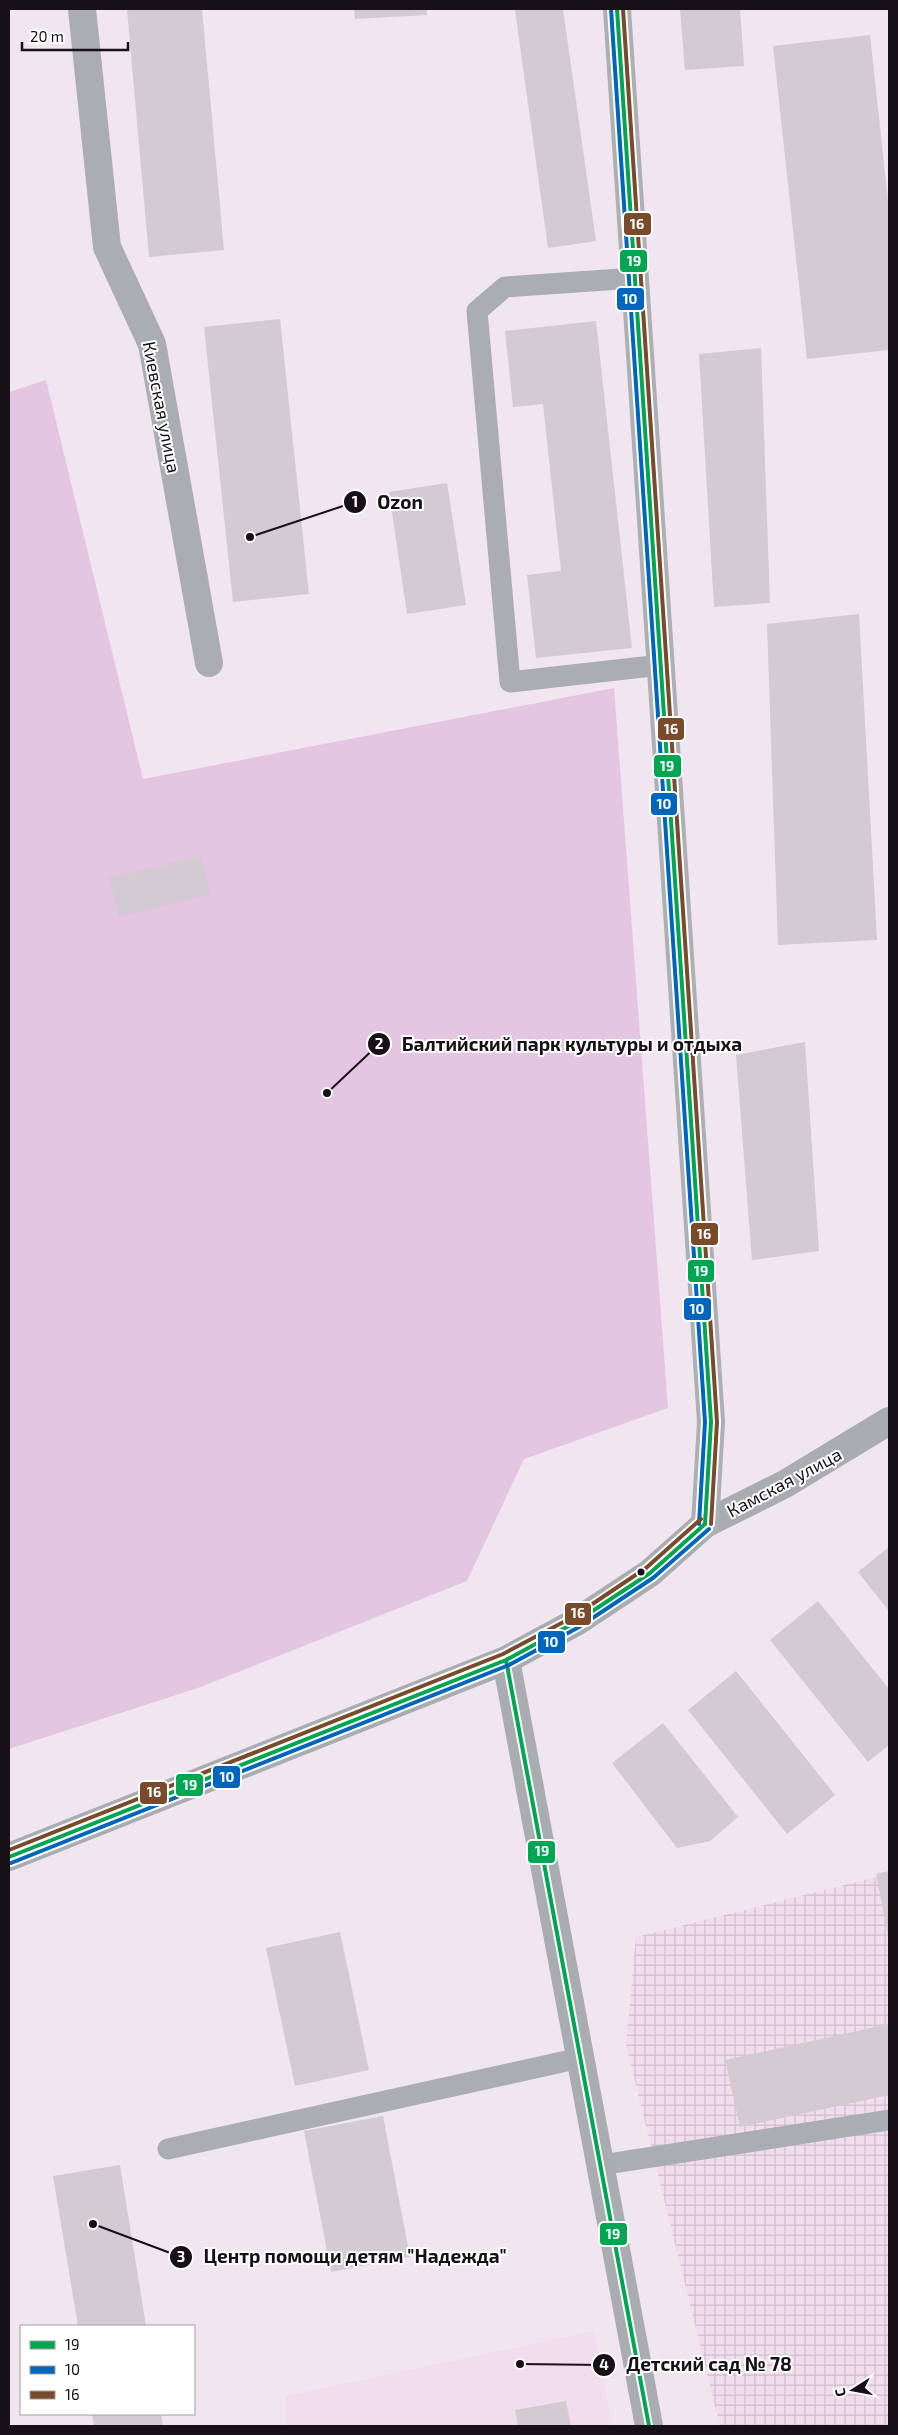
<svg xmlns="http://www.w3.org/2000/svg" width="898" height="2435" font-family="'Exo 2',sans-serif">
  <defs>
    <pattern id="industrial-grid" width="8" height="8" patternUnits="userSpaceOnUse" patternTransform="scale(1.25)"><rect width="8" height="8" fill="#f2ddef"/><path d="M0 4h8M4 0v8" fill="none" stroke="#cfbdcc"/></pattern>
  </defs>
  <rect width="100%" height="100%" fill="#f1e5f0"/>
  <path fill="#f2ddef" d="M594,2331L612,2426H286V2396Z"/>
  <path fill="url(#industrial-grid)" d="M889,1874V2426H720L626,2045L636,1937Z"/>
  <path fill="#e5c6e2" d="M46,380L143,779L614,688L668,1408L524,1459L467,1581L198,1688L9,1749V392Z"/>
  <path fill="#d3cad2" d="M127,9H202L224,250L149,257Z
    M354,9H427V15L355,19Z
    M523,9H563L596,241L548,248L515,10Z
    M680,9H740L744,66L685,70Z
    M870,35L889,210V350L807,359L773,46Z
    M280,319L309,594L233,602L204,327Z
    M596,321L632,648L536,658L527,575L561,571L543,404L513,407L505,331Z
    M761,348L770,603L714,607L699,354Z
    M447,483L466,605L407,614L389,492Z
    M859,614L877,940L778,945L767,624Z
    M201,856L211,894L119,917L109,878Z
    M805,1042L819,1251L752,1260L736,1055Z
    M889,1547V1611L858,1572Z
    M818,1601L889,1689V1745L868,1762L770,1640Z
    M736,1671L835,1795L787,1834L688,1710Z
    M663,1723L738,1817L710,1841L677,1848L612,1763Z
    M889,1871V1935H888L876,1874Z
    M340,1932L369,2070L295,2086L266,1948Z
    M889,2024V2095L740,2127L725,2060Z
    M383,2116L410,2257L331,2272L304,2131Z
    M120,2165L146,2326H78L53,2176Z
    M566,2401L571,2426H518L515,2410Z
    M92,2414H161L163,2426H94Z"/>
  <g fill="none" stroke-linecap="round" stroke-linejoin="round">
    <path stroke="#aaaeb2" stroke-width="21" d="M635,278L505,287L477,311L510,682L661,665
      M168,2149L580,2058
      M601,2165L889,2120"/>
    <path stroke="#aaaeb2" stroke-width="28" d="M82,9L107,247L152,344L209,663"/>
    <path stroke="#a9acb1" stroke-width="28" d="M506,1660L649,2426
      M9,1857L506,1660L576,1622L650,1573L705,1524L785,1484L889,1421"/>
    <path stroke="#acafb4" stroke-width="28" d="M617,9L711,1422L705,1524"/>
    <g stroke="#fff" stroke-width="8">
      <path id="bus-1" d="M617,9L711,1422L705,1524
        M506,1660L649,2426
        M9,1857L506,1660L576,1622L650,1573L705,1524"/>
    </g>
    <g stroke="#fff" stroke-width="8">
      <path id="bus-2" d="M611,9L705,1422L699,1524
        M11,1863L509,1665L579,1627L653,1578L709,1529"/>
    </g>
    <g stroke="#fff" stroke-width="8">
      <path id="bus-3" d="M623,9L717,1422L711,1524
        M9,1850L503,1654L573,1617L646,1568L701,1519"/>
    </g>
    <use href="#bus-1" stroke="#00a651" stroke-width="4"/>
    <use href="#bus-2" stroke="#0065bd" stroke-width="4"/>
    <use href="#bus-3" stroke="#7a4b2a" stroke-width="4"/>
  </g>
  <circle fill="#171016" stroke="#fff" stroke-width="2" cx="641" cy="1572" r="4.5"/>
  <g text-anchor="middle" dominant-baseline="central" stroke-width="4" stroke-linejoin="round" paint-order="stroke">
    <g font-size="18" fill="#171016" stroke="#fff">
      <text transform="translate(162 407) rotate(79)">Киевская улица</text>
      <text transform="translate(784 1482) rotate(-28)">Камская улица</text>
    </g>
  </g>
  <path fill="none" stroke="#171016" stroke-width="2" d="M250 537L355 502M327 1093L379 1044M93 2224L181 2257M520 2364L604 2365"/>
  <g fill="#171016" stroke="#fff" stroke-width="2">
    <circle cx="250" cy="537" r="5"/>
    <circle cx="327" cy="1093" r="5"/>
    <circle cx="93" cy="2224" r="5"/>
    <circle cx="520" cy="2364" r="5"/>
    <circle cx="355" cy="502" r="12"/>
    <circle cx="379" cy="1044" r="12"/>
    <circle cx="181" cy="2257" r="12"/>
    <circle cx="604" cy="2365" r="12"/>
  </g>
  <g font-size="15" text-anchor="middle" font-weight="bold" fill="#fff">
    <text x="355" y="507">1</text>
    <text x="379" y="1049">2</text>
    <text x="181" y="2262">3</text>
    <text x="604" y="2370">4</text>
  </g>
  <g font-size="19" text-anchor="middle" font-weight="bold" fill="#171016" stroke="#fff" stroke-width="4" stroke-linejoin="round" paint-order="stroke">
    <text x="400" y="509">Ozon</text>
    <text x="572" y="1051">Балтийский парк культуры и отдыха</text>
    <text x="355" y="2263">Центр помощи детям "Надежда"</text>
    <text x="709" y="2371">Детский сад № 78</text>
  </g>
  <g stroke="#fff" stroke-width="2">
    <rect x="623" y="212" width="29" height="24" rx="5" fill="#7a4b2a"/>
    <rect x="619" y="249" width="29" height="24" rx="5" fill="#00a651"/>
    <rect x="616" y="287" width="29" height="24" rx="5" fill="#0065bd"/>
    <rect x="657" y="717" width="28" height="24" rx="5" fill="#7a4b2a"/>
    <rect x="653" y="754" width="29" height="24" rx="5" fill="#00a651"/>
    <rect x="650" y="792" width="28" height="24" rx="5" fill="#0065bd"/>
    <rect x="690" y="1222" width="29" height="24" rx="5" fill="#7a4b2a"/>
    <rect x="687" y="1259" width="28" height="24" rx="5" fill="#00a651"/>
    <rect x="683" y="1297" width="29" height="24" rx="5" fill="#0065bd"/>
    <rect x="564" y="1602" width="28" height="24" rx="5" fill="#7a4b2a"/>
    <rect x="537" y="1630" width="29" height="24" rx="5" fill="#0065bd"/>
    <rect x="212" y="1765" width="29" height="24" rx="5" fill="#0065bd"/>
    <rect x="175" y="1773" width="29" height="24" rx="5" fill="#00a651"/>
    <rect x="139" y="1781" width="29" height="24" rx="5" fill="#7a4b2a"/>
    <rect x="527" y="1840" width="29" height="24" rx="5" fill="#00a651"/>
    <rect x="599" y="2222" width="29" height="24" rx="5" fill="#00a651"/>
  </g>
  <g font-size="14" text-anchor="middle" font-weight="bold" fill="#fff">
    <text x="637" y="229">16</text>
    <text x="634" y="266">19</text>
    <text x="630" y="304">10</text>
    <text x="671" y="734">16</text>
    <text x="667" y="771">19</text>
    <text x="664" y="809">10</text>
    <text x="704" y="1239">16</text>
    <text x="701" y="1276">19</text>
    <text x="697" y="1314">10</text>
    <text x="578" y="1618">16</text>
    <text x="551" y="1647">10</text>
    <text x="227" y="1782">10</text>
    <text x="190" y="1790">19</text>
    <text x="154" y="1797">16</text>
    <text x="542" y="1856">19</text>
    <text x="613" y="2239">19</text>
  </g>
  <rect width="898" height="2435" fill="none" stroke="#171016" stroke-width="20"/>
  <rect x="20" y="2325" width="175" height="90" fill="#ffffff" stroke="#a29fa2"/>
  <rect x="30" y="2341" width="25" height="8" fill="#00a651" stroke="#a29fa2"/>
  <text x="65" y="2350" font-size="15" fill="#171016">19</text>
  <rect x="30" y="2366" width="25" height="8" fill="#0065bd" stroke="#a29fa2"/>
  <text x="65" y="2375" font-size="15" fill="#171016">10</text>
  <rect x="30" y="2391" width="25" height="8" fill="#7a4b2a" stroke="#a29fa2"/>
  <text x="65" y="2400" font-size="15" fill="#171016">16</text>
  <g transform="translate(853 2390) rotate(259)" stroke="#ffffff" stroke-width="4" paint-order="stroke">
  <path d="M0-4L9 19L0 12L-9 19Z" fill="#171016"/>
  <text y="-8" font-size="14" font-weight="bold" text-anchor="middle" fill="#171016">С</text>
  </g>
  <path d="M22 42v8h106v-8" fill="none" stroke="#171016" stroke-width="2.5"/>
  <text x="30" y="42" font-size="15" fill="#171016" stroke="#ffffff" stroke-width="4" paint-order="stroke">20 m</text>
</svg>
